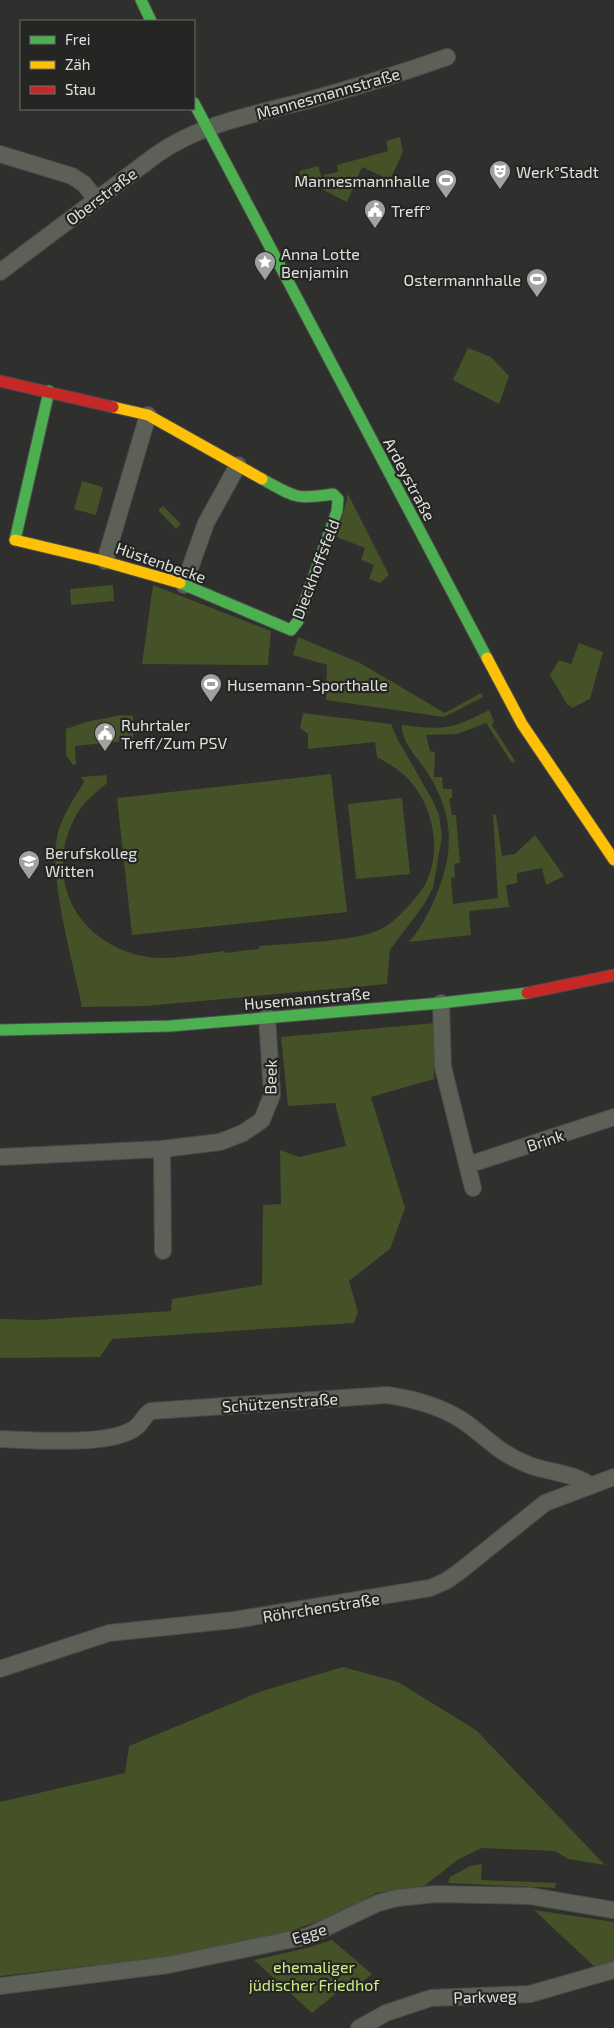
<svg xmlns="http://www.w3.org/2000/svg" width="614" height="2028" font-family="'Exo 2',sans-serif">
  <rect width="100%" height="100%" fill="#2f2f2e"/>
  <path fill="#455127" d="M400,137L403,152L390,180L362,167L347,202L298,177L300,171L318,166L322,179H324L323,175L338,172L337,165L388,151L386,141Z
    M468,348L491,357L509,376L499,404L453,380Z
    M82,481L103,487L96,515L74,509Z
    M348,494L389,575L380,583L369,579L374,565L361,560L365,548L337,537Z
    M163,506L181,524L176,529L158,510Z
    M113,585L114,601L71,605L70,589Z
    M153,585L271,631L268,665L142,664Z
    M298,637L360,663L445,713L481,693L483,697L444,717L326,700L327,665L293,655Z
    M579,643L603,652L590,699L572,708L570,705L568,706L550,675L559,660L571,664Z
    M489,710L494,721L492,725L515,761L512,763L486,723L457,734L426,735L430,751L435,752L434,777H442L443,789H452V798L449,799L452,815H456L460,863L454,864L455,877L451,878L453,904L498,898L493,814L496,815L502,856L515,854L535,835L564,876L546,885L542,868L517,873V883L506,885L509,907L469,911L471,935L408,942C419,932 424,920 431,907C454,859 457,818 427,772C419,759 400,741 402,725C445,730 450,730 489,710Z
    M303,713L391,724L398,740L433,801L439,815L442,837L433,888L423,906L390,950L387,984L145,1006L82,1007C73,961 49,881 57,837C61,817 74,799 84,782L81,777L106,775L107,783C98,791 87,799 80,809C43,866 68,935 134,954C162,963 195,954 224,951L225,953L259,949V946C290,943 353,942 379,930C392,924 402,913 411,903C417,896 425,887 428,878C442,845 431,800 405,776C397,768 387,763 377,757L375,742L308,749V734L300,728Z
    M121,715L133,716V740L75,746L76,764L73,765L66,755V729L86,722Z
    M331,774L347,912L132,935L117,798Z
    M402,798L410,874L356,879L348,804Z
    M435,1023L434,1079L371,1097L405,1208L390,1249L349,1281L358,1312L354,1323L112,1339L100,1357L0,1358V1319L36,1320L171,1311L172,1299L262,1285L263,1205L281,1204L280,1150L299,1157L346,1146L335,1103L288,1106L281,1037Z
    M343,1667L398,1682L476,1730L605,1865L568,1859L555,1851L482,1848L459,1859L424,1886L376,1893L336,1915L285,1933L195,1954L0,1976V1802L125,1773L129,1746L262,1691Z
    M482,1864L481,1880L556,1883L555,1888L448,1883L450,1877L470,1866Z
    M534,1910L614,1922V1962L597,1969Z
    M332,1940L372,1974L361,1983L355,1978L312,2013L254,1960L307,1948Z"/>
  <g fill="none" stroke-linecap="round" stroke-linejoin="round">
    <g stroke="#4b4b4a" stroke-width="18">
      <path id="street" d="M0,154L72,176L84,184L96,199
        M0,272L156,155C201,123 257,114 309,100C356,87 402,73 447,57
        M105,561L148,415
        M184,585L206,523L238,465
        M441,1003L443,1067L473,1188
        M162,1149L163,1251
        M0,1157L162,1149L220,1142L243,1133L262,1120L272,1095L267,1017
        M477,1162L614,1117
        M0,1439C33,1440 105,1446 132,1430C141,1426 143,1416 151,1411L387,1395C415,1399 445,1407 469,1425C491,1442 501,1454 529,1465C542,1471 584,1475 589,1486
        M0,1669L109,1633L234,1620L430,1588L446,1581L459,1572L545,1503L614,1477
        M0,1986L168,1965L308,1936L378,1903L397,1898L436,1894L530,1896L614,1910
        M359,2028L386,2013L431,1998L530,1994L614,1970"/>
    </g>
    <g stroke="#4b4b4a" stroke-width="13">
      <path id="fast" d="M141,0L151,21
        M194,103L487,658
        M15,540L49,391
        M180,583L291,630L298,621L337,511L338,499L333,494C295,500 295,497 262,479
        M0,1030L170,1026L441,1003L527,993"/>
    </g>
    <g stroke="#4b4b4a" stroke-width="13">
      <path id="slow" d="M113,407L148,415L262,479
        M15,540L99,560L180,583
        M487,658L522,724L614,860"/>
    </g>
    <g stroke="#4b4b4a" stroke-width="13">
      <path id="jam" d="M0,381L113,407
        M527,993L614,975"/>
    </g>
    <use href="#street" stroke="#5d6057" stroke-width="16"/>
    <use href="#fast" stroke="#4caf50" stroke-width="11"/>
    <use href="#slow" stroke="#ffc107" stroke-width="11"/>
    <use href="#jam" stroke="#c62828" stroke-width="11"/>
  </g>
  <defs>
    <g id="theatre-pin" transform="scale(1.125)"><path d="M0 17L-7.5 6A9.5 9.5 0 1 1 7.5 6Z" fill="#a1a2a0" stroke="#252623"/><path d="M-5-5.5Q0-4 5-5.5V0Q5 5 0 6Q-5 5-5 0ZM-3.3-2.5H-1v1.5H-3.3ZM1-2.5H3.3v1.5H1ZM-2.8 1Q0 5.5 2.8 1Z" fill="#fff"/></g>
    <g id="stadium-pin" transform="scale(1.125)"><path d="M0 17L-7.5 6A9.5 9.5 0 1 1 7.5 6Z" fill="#a1a2a0" stroke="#252623"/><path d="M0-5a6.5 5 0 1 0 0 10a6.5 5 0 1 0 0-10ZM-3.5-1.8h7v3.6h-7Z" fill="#fff"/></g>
    <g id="civic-pin" transform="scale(1.125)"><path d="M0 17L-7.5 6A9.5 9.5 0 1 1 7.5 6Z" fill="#a1a2a0" stroke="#252623"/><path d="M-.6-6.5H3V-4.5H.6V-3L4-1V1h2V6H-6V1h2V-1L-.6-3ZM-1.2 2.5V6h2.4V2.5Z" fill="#fff"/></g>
    <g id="sight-pin" transform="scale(1.125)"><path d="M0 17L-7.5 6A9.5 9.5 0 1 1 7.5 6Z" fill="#a1a2a0" stroke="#252623"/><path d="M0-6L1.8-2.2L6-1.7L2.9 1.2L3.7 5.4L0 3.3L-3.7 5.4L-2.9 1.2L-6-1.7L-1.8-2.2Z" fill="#fff"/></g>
    <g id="school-pin" transform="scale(1.125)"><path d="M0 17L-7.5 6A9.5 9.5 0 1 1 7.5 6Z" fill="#a1a2a0" stroke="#252623"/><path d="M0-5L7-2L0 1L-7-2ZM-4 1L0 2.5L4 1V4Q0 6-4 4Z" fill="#fff"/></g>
  </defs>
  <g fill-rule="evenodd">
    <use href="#theatre-pin" x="500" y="171"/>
    <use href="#stadium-pin" x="446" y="180"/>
    <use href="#civic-pin" x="375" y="210"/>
    <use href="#sight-pin" x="265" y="262"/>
    <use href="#stadium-pin" x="537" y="279"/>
    <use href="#stadium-pin" x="211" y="684"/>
    <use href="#civic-pin" x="105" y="733"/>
    <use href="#school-pin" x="29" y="861"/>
  </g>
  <g text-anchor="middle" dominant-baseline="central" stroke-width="4.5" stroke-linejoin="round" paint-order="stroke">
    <g font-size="16" fill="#dfe0dd" stroke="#252623">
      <text transform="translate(328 93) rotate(-16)">Mannesmannstraße</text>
      <text transform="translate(101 196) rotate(-37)">Oberstraße</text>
      <text transform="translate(410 479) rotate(62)">Ardeystraße</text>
      <text transform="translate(161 562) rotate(19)">Hüstenbecke</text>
      <text transform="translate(315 569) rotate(-69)">Dieckhoffsfeld</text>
      <text transform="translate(307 998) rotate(-5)">Husemannstraße</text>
      <text transform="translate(270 1077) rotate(-89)">Beek</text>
      <text transform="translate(545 1140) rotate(-18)">Brink</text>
      <text transform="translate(280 1402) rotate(-4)">Schützenstraße</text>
      <text transform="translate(321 1607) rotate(-9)">Röhrchenstraße</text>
      <text transform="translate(309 1933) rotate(-17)">Egge</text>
      <text transform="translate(485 1996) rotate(-2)">Parkweg</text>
    </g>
    <g font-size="16" fill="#dfe0dd" stroke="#252623" text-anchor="start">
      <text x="516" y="171">Werk°Stadt</text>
      <text x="430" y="180" text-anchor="end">Mannesmannhalle</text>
      <text x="391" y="210">Treff°</text>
      <text x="281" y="253">Anna Lotte<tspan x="281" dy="18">Benjamin</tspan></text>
      <text x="521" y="279" text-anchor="end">Ostermannhalle</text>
      <text x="227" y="684">Husemann-Sporthalle</text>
      <text x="121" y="724">Ruhrtaler<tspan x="121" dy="18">Treff/Zum PSV</tspan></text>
      <text x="45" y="852">Berufskolleg<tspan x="45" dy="18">Witten</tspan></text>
    </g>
    <g font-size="16" fill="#cfee89" stroke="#252623">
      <text x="314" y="1966">ehemaliger<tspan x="314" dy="18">jüdischer Friedhof</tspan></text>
    </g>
  </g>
  <rect x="20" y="20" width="175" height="90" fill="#252623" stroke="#6f706d"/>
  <rect x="30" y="36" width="25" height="8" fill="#4caf50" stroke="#6f706d"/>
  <text x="65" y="45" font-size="15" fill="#dfe0dd">Frei</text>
  <rect x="30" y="61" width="25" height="8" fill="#ffc107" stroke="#6f706d"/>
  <text x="65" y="70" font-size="15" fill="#dfe0dd">Zäh</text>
  <rect x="30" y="86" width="25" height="8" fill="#c62828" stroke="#6f706d"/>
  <text x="65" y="95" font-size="15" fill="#dfe0dd">Stau</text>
</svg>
